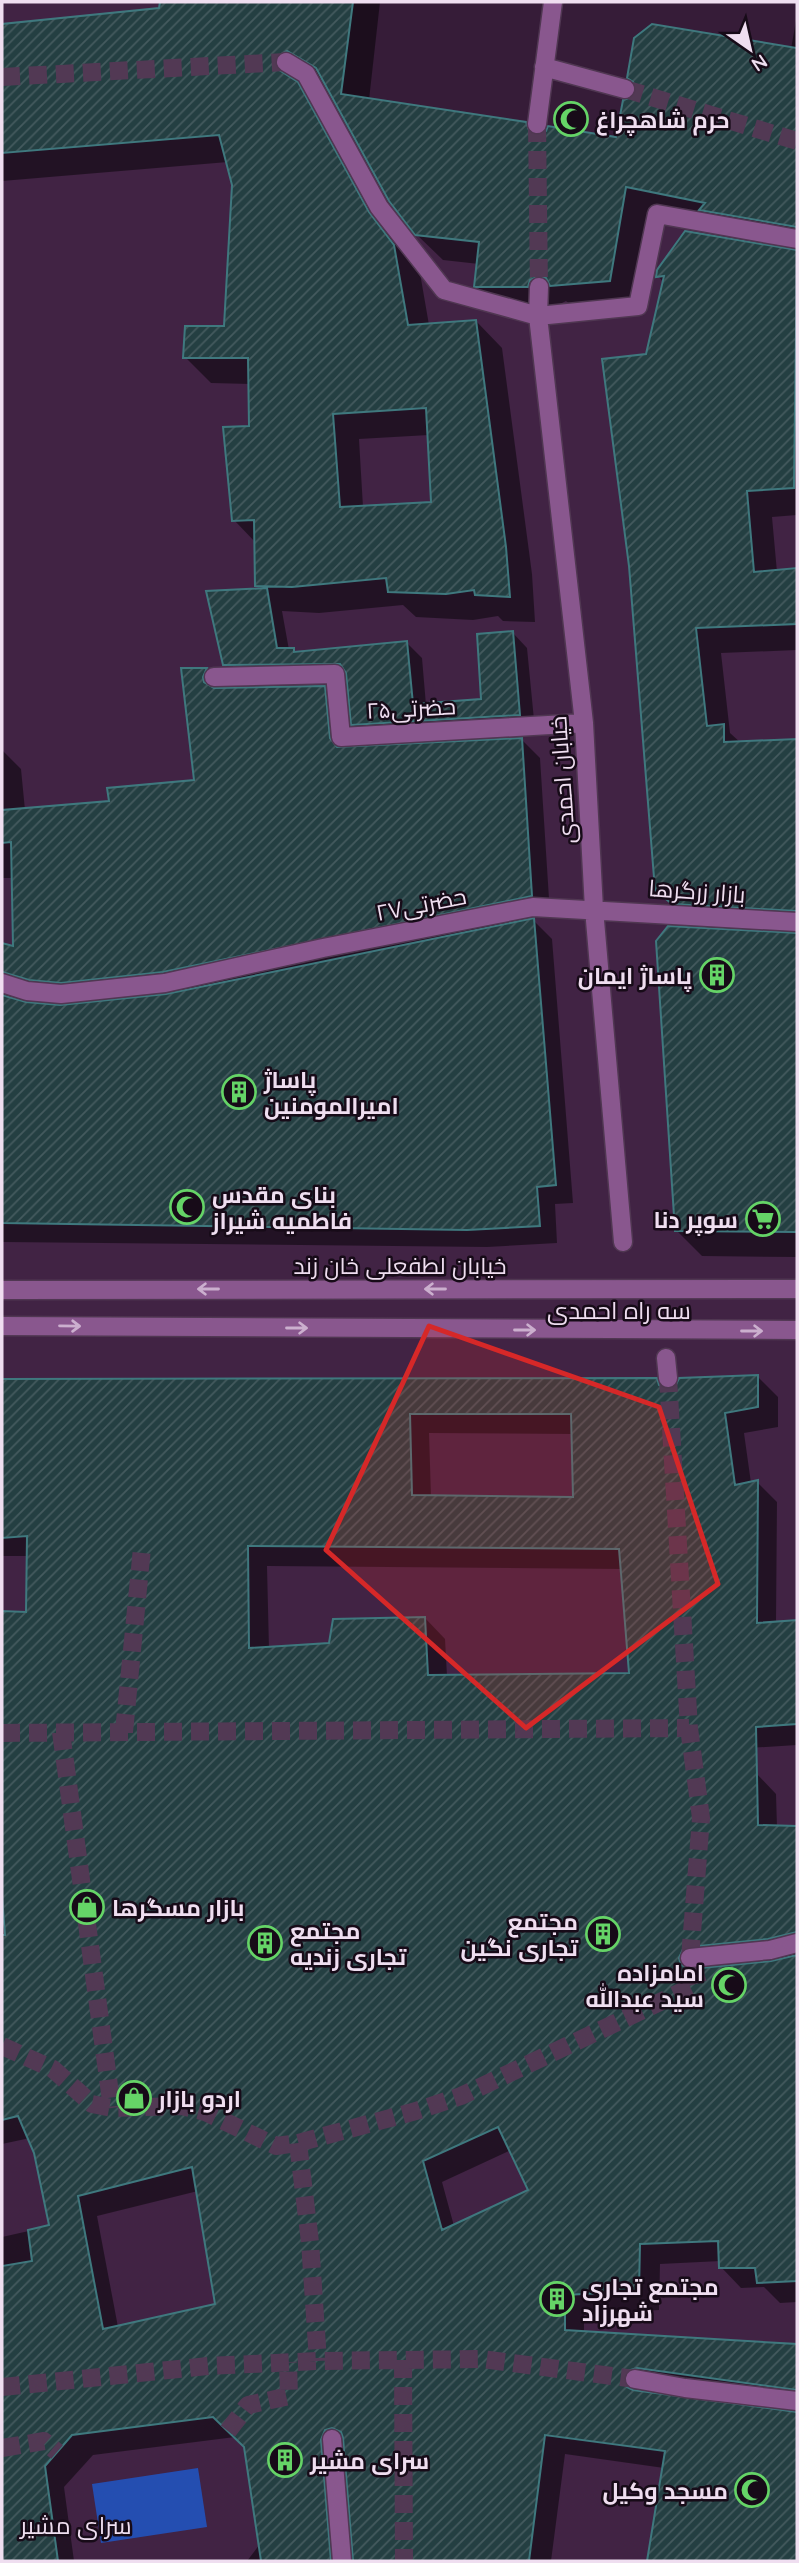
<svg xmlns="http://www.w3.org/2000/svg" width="799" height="2563" font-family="Quicksand,Cairo,sans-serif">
  <defs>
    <pattern id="building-hatch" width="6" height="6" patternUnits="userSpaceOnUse" patternTransform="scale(1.75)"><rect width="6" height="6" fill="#243f42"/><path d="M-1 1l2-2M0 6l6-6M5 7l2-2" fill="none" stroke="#445a5e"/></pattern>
  </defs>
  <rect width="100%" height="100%" fill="#361c38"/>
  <path fill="#412344" d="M2,2H160L159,8L338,21L331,94L357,144L410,151L419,235L479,242L475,287H539L610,281L626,187L797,221V2561H2Z"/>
  <path fill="#244eb1" d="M198,2468L207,2527L101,2543L92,2484Z"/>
  <path fill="#0007" fill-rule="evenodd" d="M162,2H380L369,100L525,124L537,137L618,139L791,49L797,15V515L772,517L777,572L797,570V650L721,653L730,733L741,743L797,740V1257L702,1256L676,1230L701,930L657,889L648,355L664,283L658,276L792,251L793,248L727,236L717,225L652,213L635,306L578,311L566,301L556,306L502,312L476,286L479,264L443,260L416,234L325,81L320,78H306L300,88L323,110L420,273L429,325L476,321L502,348L532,574L535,622L503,621L498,616L473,620L416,617L403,605L319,613L282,611L289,650L296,653L407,643L422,658L426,705L482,701L512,632L527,648L535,730L368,739L353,724L349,678L240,680L225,665L262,590L257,585L256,543L234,520L251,428L250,384L211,383L185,357L225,328L234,185L228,162L2,181V25L160,9ZM429,435L432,503L363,507L359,439Z
    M183,670H207L225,688L223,690L324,687L342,706L346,749L522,740L540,758L550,914L531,918L552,939L573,1203L555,1204L557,1243L487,1247L2,1242V945L15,948L13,878H2V750L21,769L25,810L111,802L196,781ZM189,989L190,991L60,1007L10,999L12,993L80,1000Z
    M758,1377L778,1397V1427L744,1433L751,1483L757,1482L777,1502L776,1623L797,1622V1745L650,1754L756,1773L776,1794L777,1827H797V2302L780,2303L764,2287L741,2288L721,2267V2261L660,2264L659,2310L584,2315V2333L797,2345V2406L658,2387L642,2393L789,2413L797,2421V2561H648L664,2468L565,2454L551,2561H355L346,2451L342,2454L349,2561H247L260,2544L246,2448L235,2437L93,2455L64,2487L74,2561H2V2237L51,2226L36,2152L30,2138L2,2144V1925H6L2,1873V1613L28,1614L29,1556H2V1379L176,1382L656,1380L666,1390ZM429,1433L573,1434L575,1499L431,1497ZM267,1566L623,1569L631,1675L447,1676L445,1639L425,1618L330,1645L269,1649ZM511,2150L530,2191L454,2226L442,2182ZM198,2191L217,2305L118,2327L97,2216Z"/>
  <path fill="url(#building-hatch)" stroke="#3f787e" stroke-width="2" fill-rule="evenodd" d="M160,2H353L341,94L526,122L530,133L536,135L546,131L548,126L616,137L623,100L632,97L636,91L633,82L627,78L634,38L652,24L797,48V227L699,210L705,203L626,187L610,281L550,286L546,278L539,276L530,280L528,287H474L479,242L415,235L389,201L316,68L287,51L276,57V68L298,82L369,212L394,245L408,325L476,320L506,547L510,597L475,595L474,590L446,594L388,592L386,578L292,587L255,586L254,520L232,521L223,427L249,426L248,358H183L185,326H224L232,185L219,135L2,153V24L159,8ZM426,408L431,502L340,507L333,414Z
    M685,231L797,250L794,488L747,491L754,572L797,568V624L696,628L707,726L724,724V742L797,739V911L672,904L655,890L629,566L602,359L646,354L664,276L656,277L657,270Z
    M267,588L277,648H294V652L407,641L413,704L481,699L477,634L513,631L520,715L351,725L346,673L340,664L223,665L206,591Z
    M181,668H207L203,677L204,682L214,688L325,686L330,738L337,747L522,738L532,896L163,972L61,983L29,980L2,972V943L13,946L11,842L2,843V810L109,801L107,788L194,780Z
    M534,918L556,1185L537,1187L540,1226L467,1230L2,1223V995L26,1002L60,1005L166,994Z
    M668,926L797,933V1232L675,1231L656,941Z
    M758,1375V1407L725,1413L735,1485L758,1480L757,1623L797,1620V1724L756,1727L758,1825L797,1826V1932L768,1939L689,1947L683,1949L679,1958L681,1965L691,1969L771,1961L797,1955V2281L757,2283L755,2268H719L718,2241L640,2244L639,2291L565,2295V2330L797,2344V2390L637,2368L627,2371L624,2378L627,2387L633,2390L797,2412V2561H647L665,2451L545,2435L529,2561H353L343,2438L341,2432L332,2428L325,2430L321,2440L331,2561H261L244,2447L213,2417L72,2435L45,2466L58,2561H2V2266L32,2261L28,2230L49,2225L34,2153L18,2116L2,2120V1935H5L2,1896V1611L26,1612L27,1536L2,1538V1379L657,1378L659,1385L668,1389L675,1387L679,1378ZM410,1414H571L573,1497L412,1495ZM248,1546L619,1549L629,1673L428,1675L425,1617L333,1619L329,1643L249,1648ZM498,2127L528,2190L442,2230L423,2161ZM192,2167L215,2304L103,2329L78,2196Z"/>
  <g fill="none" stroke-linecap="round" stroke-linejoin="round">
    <path stroke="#523954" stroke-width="18" stroke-dasharray="18 9" stroke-linecap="butt" d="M2,77L286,62
      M625,89L797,141
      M537,124L539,287
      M61,1732L112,2108
      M124,1732L142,1548
      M2,1733L689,1728
      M2,2046L53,2069L92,2104L112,2108L182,2106L205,2112L276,2146L298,2143L416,2111L461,2096L698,1984L690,1958L701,1818L689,1728L668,1378
      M298,2143L310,2242L318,2361
      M403,2360L404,2561
      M2,2387L208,2366L318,2361L482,2359L635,2379
      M228,2431L248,2405L289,2396L288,2362
      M2,2448L44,2441L57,2452"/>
    <g stroke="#503752" stroke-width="21">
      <path id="minor" d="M286,62L306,74L379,207L444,290L538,316L638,306L657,214L797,239
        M544,67L625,89
        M537,124L553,2
        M539,287L538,316L584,723L594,909L623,1242
        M214,677L335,674L341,737L584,723
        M2,983L27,991L61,994L165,983L323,948L533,907L797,922
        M2,1290L797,1289
        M2,1326L797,1330
        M666,1358L668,1378
        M690,1958L770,1950L797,1943
        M635,2379L685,2388L797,2401
        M332,2439L342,2561"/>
    </g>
    <use href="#minor" stroke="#89578e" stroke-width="18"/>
  </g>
  <defs><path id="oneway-shaft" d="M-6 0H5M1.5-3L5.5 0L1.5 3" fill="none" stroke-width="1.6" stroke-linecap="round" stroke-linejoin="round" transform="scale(1.75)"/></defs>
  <g stroke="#cbafce">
    <use href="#oneway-shaft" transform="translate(208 1289) rotate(-180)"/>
    <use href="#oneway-shaft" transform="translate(435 1289) rotate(-180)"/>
    <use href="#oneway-shaft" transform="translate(70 1326) rotate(1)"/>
    <use href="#oneway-shaft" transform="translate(297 1328)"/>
    <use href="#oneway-shaft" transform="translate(525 1330)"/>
    <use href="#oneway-shaft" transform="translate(752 1331)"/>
  </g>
  <path fill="#d62828" fill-opacity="0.2" stroke="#d62828" stroke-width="5" stroke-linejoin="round" d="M429,1326L659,1407L718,1584L526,1728L326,1550Z"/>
  <defs>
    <g id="mosque-ring" transform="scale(1.75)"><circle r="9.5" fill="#170b18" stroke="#65d467" stroke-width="1.5"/><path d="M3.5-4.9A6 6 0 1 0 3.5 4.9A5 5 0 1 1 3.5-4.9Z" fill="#65d467"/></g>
    <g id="building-ring" transform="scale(1.75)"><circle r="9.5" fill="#170b18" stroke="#65d467" stroke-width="1.5"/><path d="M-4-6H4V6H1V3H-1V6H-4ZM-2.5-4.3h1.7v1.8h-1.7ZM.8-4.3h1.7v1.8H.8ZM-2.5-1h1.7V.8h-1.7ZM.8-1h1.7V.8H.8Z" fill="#65d467"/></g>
    <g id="supermarket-ring" transform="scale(1.75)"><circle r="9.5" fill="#170b18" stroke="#65d467" stroke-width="1.5"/><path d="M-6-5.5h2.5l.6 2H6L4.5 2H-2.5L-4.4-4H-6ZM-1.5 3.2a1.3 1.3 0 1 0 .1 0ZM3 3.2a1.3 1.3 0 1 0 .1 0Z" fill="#65d467"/></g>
    <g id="shop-ring" transform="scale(1.75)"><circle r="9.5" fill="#170b18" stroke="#65d467" stroke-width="1.5"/><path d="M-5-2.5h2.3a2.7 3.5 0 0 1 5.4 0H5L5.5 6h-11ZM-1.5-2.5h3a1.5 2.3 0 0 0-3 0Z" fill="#65d467"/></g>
  </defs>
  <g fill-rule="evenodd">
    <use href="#mosque-ring" x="571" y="119"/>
    <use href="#building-ring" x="717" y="975"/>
    <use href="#building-ring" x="239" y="1092"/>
    <use href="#mosque-ring" x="187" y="1207"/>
    <use href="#supermarket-ring" x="763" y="1219"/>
    <use href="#shop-ring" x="87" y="1907"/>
    <use href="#building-ring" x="603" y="1934"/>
    <use href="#building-ring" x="265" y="1943"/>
    <use href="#mosque-ring" x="729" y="1985"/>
    <use href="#shop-ring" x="134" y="2098"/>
    <use href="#building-ring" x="557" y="2299"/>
    <use href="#building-ring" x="285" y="2460"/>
    <use href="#mosque-ring" x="752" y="2490"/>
  </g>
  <g text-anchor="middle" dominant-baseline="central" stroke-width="5" stroke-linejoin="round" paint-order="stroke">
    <g font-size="23" font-weight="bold" fill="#efdef0" stroke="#170b18" text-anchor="start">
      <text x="596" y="119">حرم شاهچراغ</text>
      <text x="692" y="975" text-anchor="end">پاساژ ایمان</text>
      <text x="264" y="1079">پاساژ<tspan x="264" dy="26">امیرالمومنین</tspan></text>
      <text x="212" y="1194">بنای مقدس<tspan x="212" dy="26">فاطمیه شیراز</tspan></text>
      <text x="738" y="1219" text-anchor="end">سوپر دنا</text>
      <text x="112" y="1907">بازار مسگرها</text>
      <text x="578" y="1921" text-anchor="end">مجتمع<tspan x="578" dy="26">تجاری نگین</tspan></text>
      <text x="290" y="1930">مجتمع<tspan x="290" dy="26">تجاری زندیه</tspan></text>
      <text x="704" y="1972" text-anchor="end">امامزاده<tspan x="704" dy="26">سید عبدالله</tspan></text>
      <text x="158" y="2098">اردو بازار</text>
      <text x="582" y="2286">مجتمع تجاری<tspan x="582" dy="26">شهرزاد</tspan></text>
      <text x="310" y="2460">سرای مشیر</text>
      <text x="728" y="2490" text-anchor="end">مسجد وکیل</text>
    </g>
    <g font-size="23" fill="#efdef0" stroke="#170b18">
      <text transform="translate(411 708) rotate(-3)">حضرتی۲۵</text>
      <text transform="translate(562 780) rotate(-94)">خیابان احمدی</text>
      <text transform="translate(697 891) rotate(4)">بازار زرگرها</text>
      <text transform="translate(421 904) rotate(-11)">حضرتی۲۷</text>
      <text x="400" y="1265">خیابان لطفعلی خان زند</text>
    </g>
    <g font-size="24" fill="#efdef0" stroke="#170b18">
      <text x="619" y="1310">سه راه احمدی</text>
      <text x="76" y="2525">سرای مشیر</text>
    </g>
  </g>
  <rect width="799" height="2563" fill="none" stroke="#efdef0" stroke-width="7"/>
  <g transform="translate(750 49) rotate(146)" stroke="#170b18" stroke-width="5" paint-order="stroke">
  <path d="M0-5L12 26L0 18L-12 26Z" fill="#efdef0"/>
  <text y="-10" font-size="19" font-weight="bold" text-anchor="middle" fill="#efdef0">N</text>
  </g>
</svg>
